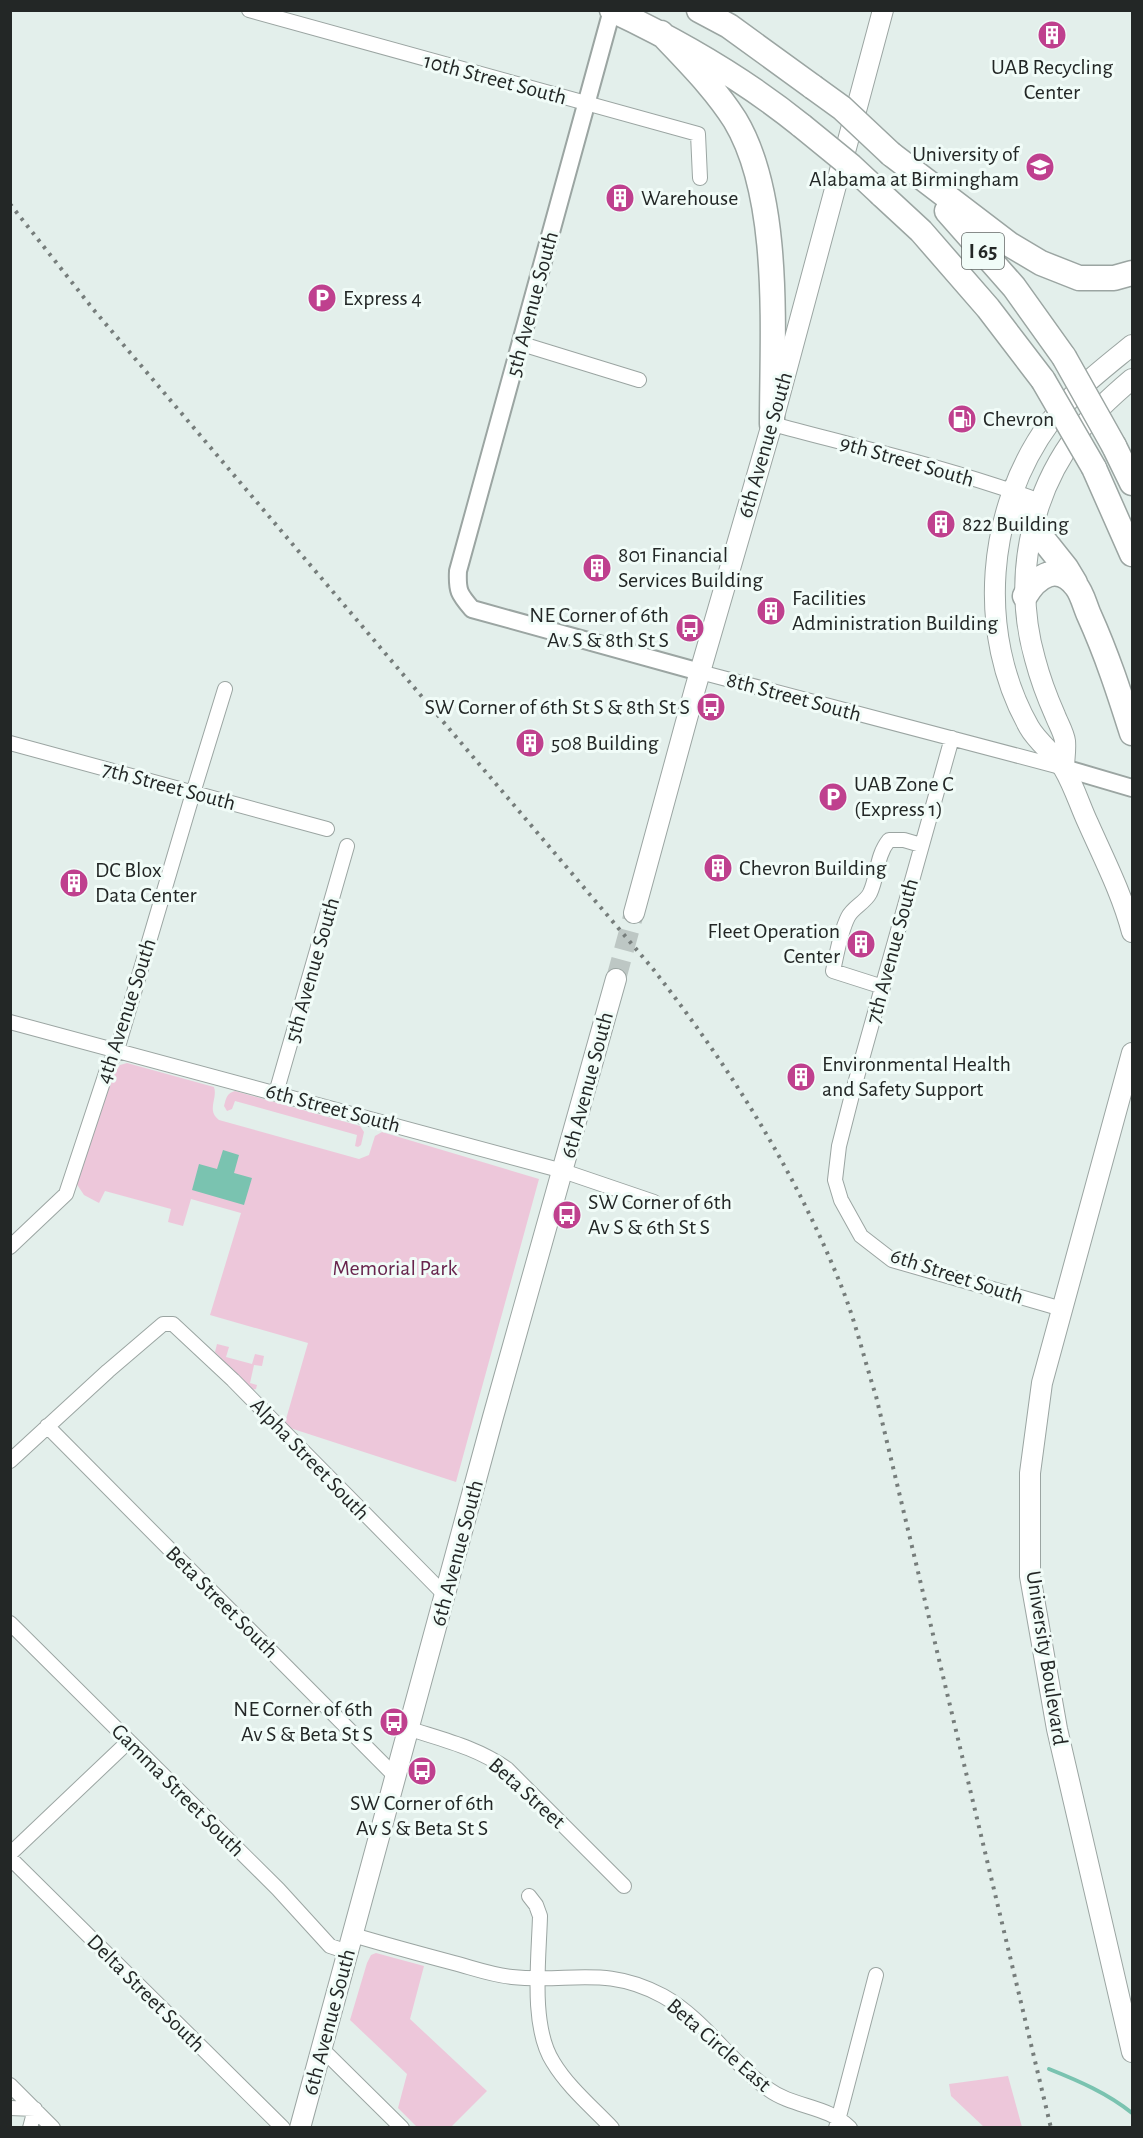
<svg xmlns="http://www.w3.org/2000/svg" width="1143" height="2138" font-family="'Alegreya Sans',sans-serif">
  <rect width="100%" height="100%" fill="#e3efeb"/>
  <path fill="#edc7da" d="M127,1063L214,1087C218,1099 206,1110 219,1120L359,1159L369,1155L375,1136L382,1132L539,1179L456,1482L284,1426L308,1343L210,1315L241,1213L191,1199L183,1226L168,1222L171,1209L105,1191L99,1203L84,1195L76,1183L113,1074L120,1065Z
    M235,1091L360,1126L364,1132L361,1145L358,1147L355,1146L357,1135L235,1101L232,1109L227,1111L224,1106C226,1098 227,1093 235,1091Z
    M217,1344L229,1347L226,1357L252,1364L255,1354L264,1356L262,1366L254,1365L250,1383L257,1385L256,1389L251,1390L215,1352Z
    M376,1953L424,1966L410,2019L487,2091L451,2127H417L398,2108L407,2074L350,2020L367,1963L371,1955Z
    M1008,2076L1022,2127H984L951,2096L949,2084Z"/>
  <path fill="#7ac3b0" d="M223,1150L239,1155L234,1173L252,1178L244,1205L192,1190L199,1164L217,1169Z"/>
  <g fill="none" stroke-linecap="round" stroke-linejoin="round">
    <path stroke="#7ac3b0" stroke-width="4" d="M1049,2069C1079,2081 1107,2093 1132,2113"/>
    <path stroke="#bdc7c4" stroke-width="20" stroke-dasharray="20 10" stroke-linecap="butt" d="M616,979L634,913"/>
    <g stroke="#9ba5a2" stroke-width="16">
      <path id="minor" d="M249,10L698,134L700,178
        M522,344L639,380
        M772,424C862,448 953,469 1040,501
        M700,672L1064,768
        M952,738L853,1091L839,1146L835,1180L841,1200L861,1236L892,1260L1062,1309
        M10,743L327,829
        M883,987L833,971C837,953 840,933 848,917C853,907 865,903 870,893C878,876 876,856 889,840H904L921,845
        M10,1022L563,1171L654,1202
        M276,1093L347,846
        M10,1247L66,1194L108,1067L117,1050L193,793L225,689
        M47,1426L397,1778
        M10,1461L108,1371L163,1324H173L233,1380L445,1595
        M10,1623L278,1889L330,1946L348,1952
        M410,1729C444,1740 478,1748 507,1769L624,1886
        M10,1854L129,1741
        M10,1858L283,2128
        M529,1896L536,1905L540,1916C539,1958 530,2026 553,2062C568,2087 592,2107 612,2128
        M353,1935C387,1945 420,1954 454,1963C473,1968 492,1975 512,1977C570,1983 606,1965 663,1996C704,2019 730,2062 768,2089C794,2108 827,2105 850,2128
        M322,2049L402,2128
        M10,2085L53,2128
        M10,2108L35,2109L30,2128
        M836,2128L876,1975"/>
    </g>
    <g stroke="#9ba5a2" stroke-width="20">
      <path id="tertiary" d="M612,10L458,571C457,591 459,594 472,609L700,672
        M1064,768L1132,788"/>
    </g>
    <g stroke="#9ba5a2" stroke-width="22">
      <path id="secondary" d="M1132,345C1103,369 1072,392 1050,422C986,509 976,633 1029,727C1038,743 1055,754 1064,769C1074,786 1080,806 1088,823C1104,859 1122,894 1132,932
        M1064,768C1064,760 1066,749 1065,741C1064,733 1058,723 1055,715C1047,697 1040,678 1035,659C1013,582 1029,497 1077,434C1093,413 1113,395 1132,379
        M634,913L695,689L772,424L883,10
        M1132,1053L1042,1383L1030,1473V1576L1057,1729L1132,2052
        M300,2128L493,1417L616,979"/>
    </g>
    <g stroke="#9ba5a2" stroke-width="27">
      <path id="motorway" d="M612,10C680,42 744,79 802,126
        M699,10L729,26L813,87
        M661,33C687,61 714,87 735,120C782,198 772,334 772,424
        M891,154L1009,244L1041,263L1079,278H1114L1132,273
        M881,194L921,231L988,308L1043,380
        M947,211L1014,287L1064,357
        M1114,446L1132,483
        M1094,468L1132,554
        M1013,491L1023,514L1066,568L1075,583
        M1025,596C1037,576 1058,562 1076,586C1082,593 1085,606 1089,615C1107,655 1119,692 1132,733"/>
    </g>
    <use href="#minor" stroke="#fff" stroke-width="14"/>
    <use href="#tertiary" stroke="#fff" stroke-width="16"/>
    <use href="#secondary" stroke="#fff" stroke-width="20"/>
    <use href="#motorway" stroke="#fff" stroke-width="24"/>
    <path stroke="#767d7b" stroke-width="4" stroke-dasharray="3 6" stroke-linecap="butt" d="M10,204L93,309L653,969C729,1066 794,1169 840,1283C855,1319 864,1359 876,1396L1051,2128"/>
    <g stroke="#9ba5a2" stroke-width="27" stroke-linecap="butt">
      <path id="motorway-bridge" d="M813,87L842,108L891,154
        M802,126L851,166L881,194
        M1064,357L1114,446
        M1043,380L1094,468"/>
    </g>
    <use href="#motorway-bridge" stroke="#fff" stroke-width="24"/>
  </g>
  <defs>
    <g id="building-disc" transform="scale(1.5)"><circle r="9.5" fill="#bf408e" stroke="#f1fcf8"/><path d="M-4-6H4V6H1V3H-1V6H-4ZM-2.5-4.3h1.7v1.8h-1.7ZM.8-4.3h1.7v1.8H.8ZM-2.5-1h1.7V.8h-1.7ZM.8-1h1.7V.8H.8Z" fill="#fff"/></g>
    <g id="university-disc" transform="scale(1.5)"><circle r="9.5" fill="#bf408e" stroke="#f1fcf8"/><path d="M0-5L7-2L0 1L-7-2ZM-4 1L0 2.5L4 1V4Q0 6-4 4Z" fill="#fff"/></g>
    <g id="parking-disc" transform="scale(1.5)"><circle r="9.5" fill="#bf408e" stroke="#f1fcf8"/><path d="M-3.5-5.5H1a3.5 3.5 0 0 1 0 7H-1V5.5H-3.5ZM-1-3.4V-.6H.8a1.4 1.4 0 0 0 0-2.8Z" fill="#fff"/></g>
    <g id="fuel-disc" transform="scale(1.5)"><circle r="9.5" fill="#bf408e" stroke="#f1fcf8"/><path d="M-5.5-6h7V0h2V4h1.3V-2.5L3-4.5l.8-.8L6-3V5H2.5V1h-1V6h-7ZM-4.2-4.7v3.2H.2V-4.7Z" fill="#fff"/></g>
    <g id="bus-disc" transform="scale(1.5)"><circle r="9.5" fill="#bf408e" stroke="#f1fcf8"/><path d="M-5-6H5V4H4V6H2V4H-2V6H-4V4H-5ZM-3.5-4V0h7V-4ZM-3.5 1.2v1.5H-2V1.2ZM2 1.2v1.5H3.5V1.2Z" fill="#fff"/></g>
  </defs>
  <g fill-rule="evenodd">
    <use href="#building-disc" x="1052" y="35"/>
    <use href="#university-disc" x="1040" y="167"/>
    <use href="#building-disc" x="620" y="198"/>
    <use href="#parking-disc" x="322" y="298"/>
    <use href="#fuel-disc" x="962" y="419"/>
    <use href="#building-disc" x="941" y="524"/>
    <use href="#building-disc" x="597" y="568"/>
    <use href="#building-disc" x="771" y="611"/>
    <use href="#bus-disc" x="690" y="628"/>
    <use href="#bus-disc" x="711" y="707"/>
    <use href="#building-disc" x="530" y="743"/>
    <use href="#parking-disc" x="833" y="797"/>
    <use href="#building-disc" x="718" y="868"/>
    <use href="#building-disc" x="74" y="883"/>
    <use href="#building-disc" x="861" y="944"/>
    <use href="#building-disc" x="801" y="1077"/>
    <use href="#bus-disc" x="567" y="1215"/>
    <use href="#bus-disc" x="394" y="1722"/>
    <use href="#bus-disc" x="422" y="1771"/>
  </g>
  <g text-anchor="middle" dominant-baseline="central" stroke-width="6" stroke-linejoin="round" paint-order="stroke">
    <rect fill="#f1fcf8" stroke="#616765" stroke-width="1.5" x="962" y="233" width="42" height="36" rx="4.5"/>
    <g font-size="21" font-weight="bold" fill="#232726">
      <text x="983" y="251">I 65</text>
    </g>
    <g font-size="22" fill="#232726" stroke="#f1fcf8" text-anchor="start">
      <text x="1052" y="67" text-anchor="middle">UAB Recycling<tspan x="1052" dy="25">Center</tspan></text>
      <text x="1019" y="154" text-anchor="end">University of<tspan x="1019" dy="25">Alabama at Birmingham</tspan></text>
      <text x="641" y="198">Warehouse</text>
      <text x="343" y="298">Express 4</text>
      <text x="983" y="419">Chevron</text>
      <text x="962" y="524">822 Building</text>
      <text x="618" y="555">801 Financial<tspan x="618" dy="25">Services Building</tspan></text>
      <text x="792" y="598">Facilities<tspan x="792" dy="25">Administration Building</tspan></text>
      <text x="669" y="615" text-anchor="end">NE Corner of 6th<tspan x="669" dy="25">Av S &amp; 8th St S</tspan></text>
      <text x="690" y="707" text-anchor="end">SW Corner of 6th St S &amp; 8th St S</text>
      <text x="551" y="743">508 Building</text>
      <text x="854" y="784">UAB Zone C<tspan x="854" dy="25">(Express 1)</tspan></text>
      <text x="739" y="868">Chevron Building</text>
      <text x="95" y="870">DC Blox<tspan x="95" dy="25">Data Center</tspan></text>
      <text x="840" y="931" text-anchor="end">Fleet Operation<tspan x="840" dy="25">Center</tspan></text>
      <text x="822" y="1064">Environmental Health<tspan x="822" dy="25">and Safety Support</tspan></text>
      <text x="588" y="1202">SW Corner of 6th<tspan x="588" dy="25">Av S &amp; 6th St S</tspan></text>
      <text x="373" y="1709" text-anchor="end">NE Corner of 6th<tspan x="373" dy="25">Av S &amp; Beta St S</tspan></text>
      <text x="422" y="1803" text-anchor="middle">SW Corner of 6th<tspan x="422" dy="25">Av S &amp; Beta St S</tspan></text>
    </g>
    <g font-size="22" fill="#232726" stroke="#f1fcf8">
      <text transform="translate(495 79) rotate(15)">10th Street South</text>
      <text transform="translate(532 304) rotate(-75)">5th Avenue South</text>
      <text transform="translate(765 445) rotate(-74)">6th Avenue South</text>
      <text transform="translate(907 461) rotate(16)">9th Street South</text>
      <text transform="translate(794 697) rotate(15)">8th Street South</text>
      <text transform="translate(169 786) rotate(15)">7th Street South</text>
      <text transform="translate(892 951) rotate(-75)">7th Avenue South</text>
      <text transform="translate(312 970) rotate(-74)">5th Avenue South</text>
      <text transform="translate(126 1011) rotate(-72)">4th Avenue South</text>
      <text transform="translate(587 1085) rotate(-75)">6th Avenue South</text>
      <text transform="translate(333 1108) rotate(15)">6th Street South</text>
      <text transform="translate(957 1276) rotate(18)">6th Street South</text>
      <text transform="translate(310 1459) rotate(46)">Alpha Street South</text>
      <text transform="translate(457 1553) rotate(-75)">6th Avenue South</text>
      <text transform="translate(222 1602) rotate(45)">Beta Street South</text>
      <text transform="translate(1047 1658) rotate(81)">University Boulevard</text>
      <text transform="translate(178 1790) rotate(45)">Gamma Street South</text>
      <text transform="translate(527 1793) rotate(42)">Beta Street</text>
      <text transform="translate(146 1993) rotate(45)">Delta Street South</text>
      <text transform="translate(329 2022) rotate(-75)">6th Avenue South</text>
      <text transform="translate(719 2045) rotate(41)">Beta Circle East</text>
    </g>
    <g font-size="22" fill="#68244d" stroke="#f1fcf8">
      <text x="395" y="1268">Memorial Park</text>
    </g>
  </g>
  <rect width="1143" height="2138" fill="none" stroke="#232726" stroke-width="24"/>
</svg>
